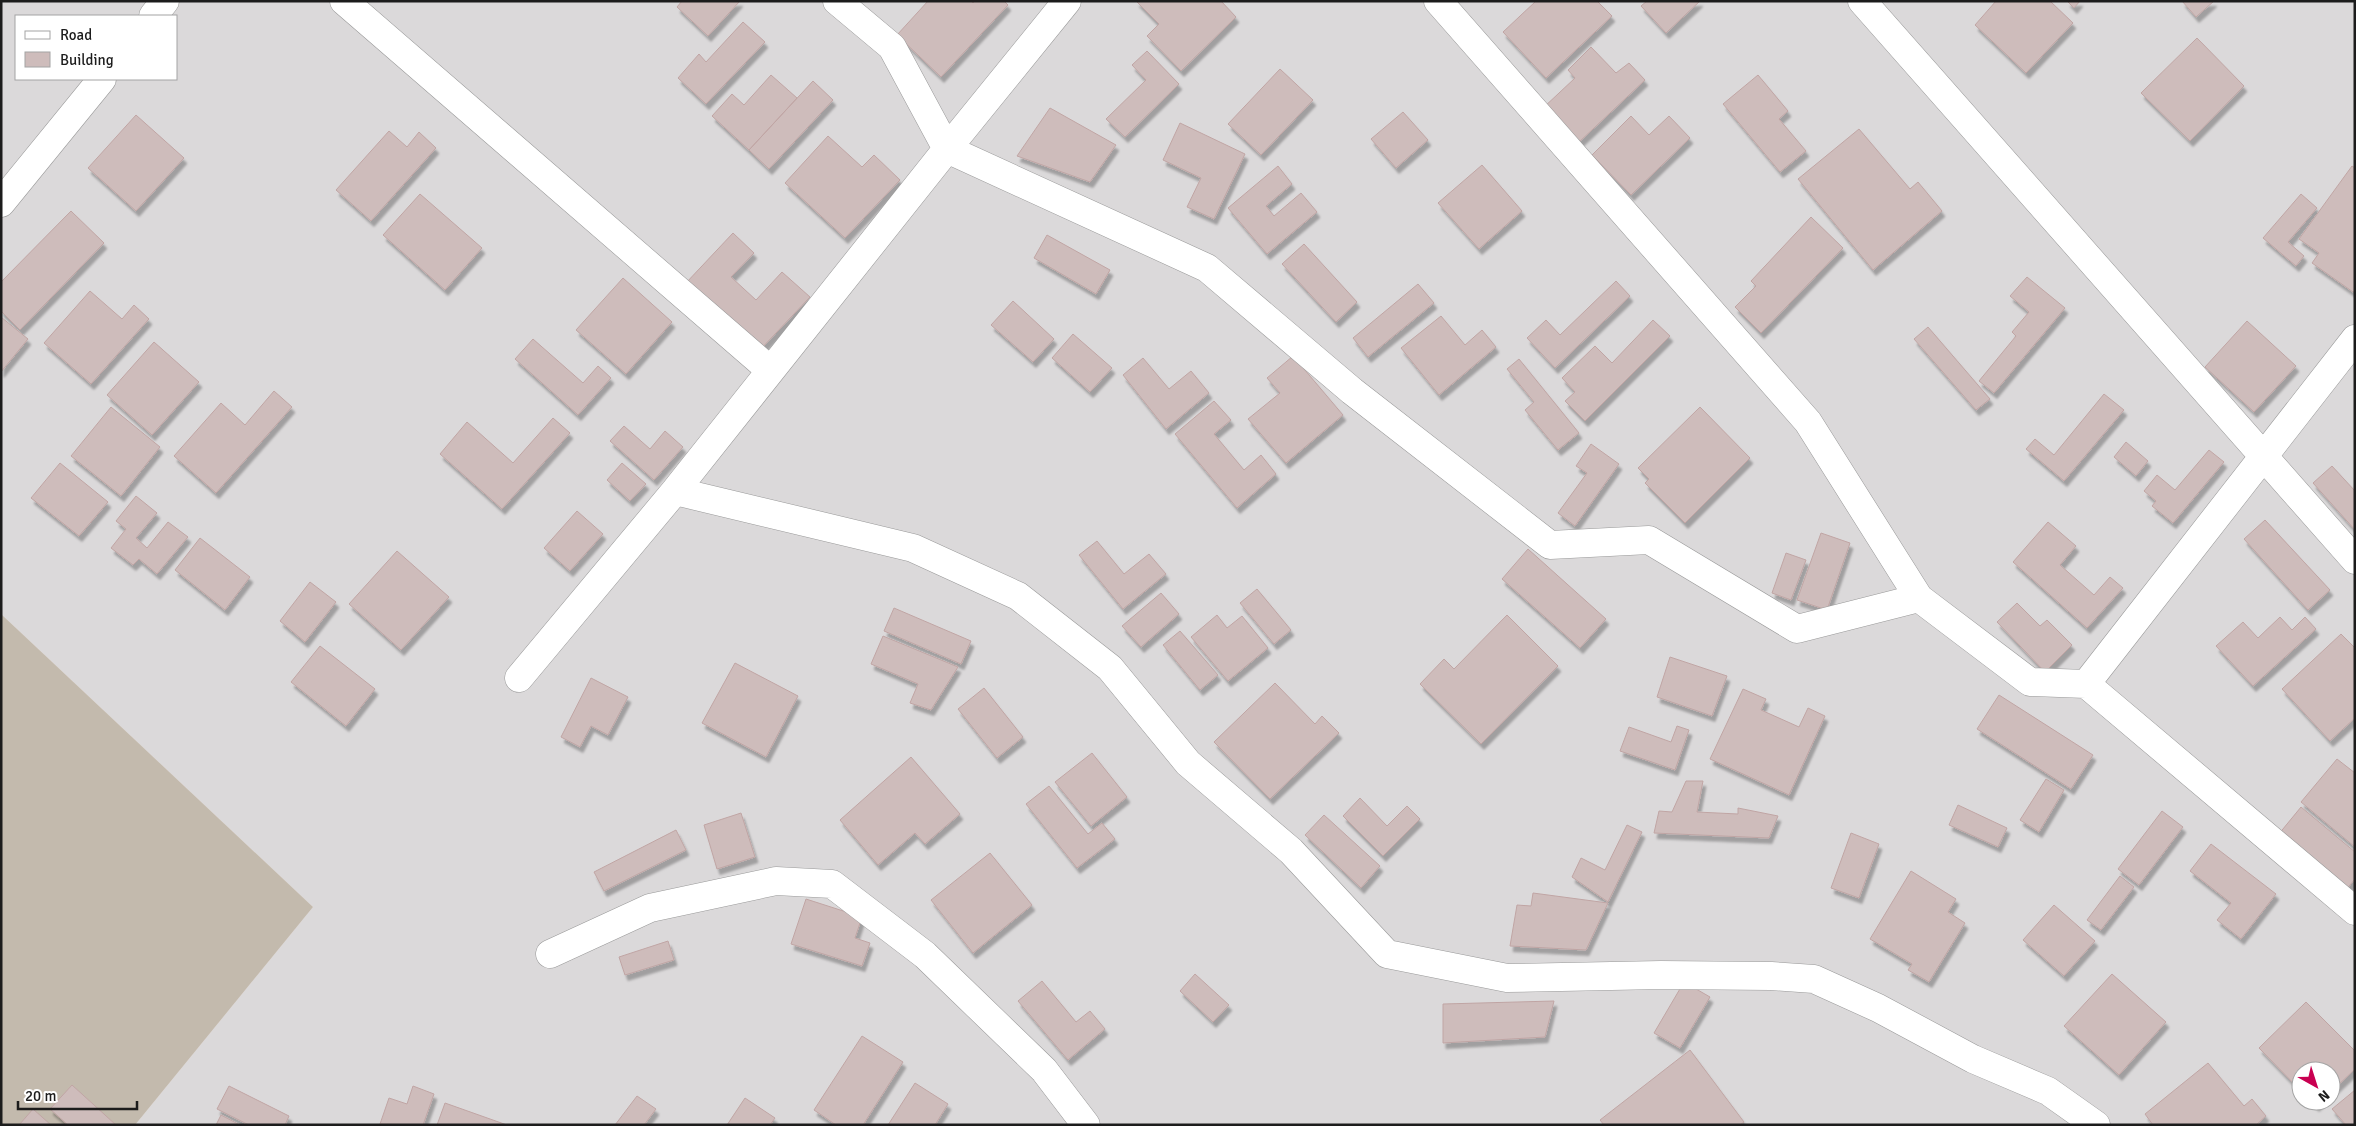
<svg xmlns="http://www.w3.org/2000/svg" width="2356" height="1126" font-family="Signika,sans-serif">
  <defs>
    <filter id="shadow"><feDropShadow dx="3" dy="5.5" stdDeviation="1" flood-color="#0004"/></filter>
  </defs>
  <rect width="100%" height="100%" fill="#eee5e2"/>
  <path fill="#dbd9da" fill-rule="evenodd" d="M1,1H2355V1125H135L313,907L1,614ZM16,16H176V79H16ZM2301,1071H2331V1101H2301Z"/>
  <path fill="#c3baad" d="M1,614L313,907L135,1125H1Z"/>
  <path fill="#cebcbb" stroke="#c0a5a4" filter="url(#shadow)" d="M682,1H740L708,36L677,7Z
    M928,1H971L973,3L975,1H1004L1008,5L941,77L897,35Z
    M1136,1H1221L1236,17L1181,71L1147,36L1159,24Z
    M1536,1H1597L1612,16L1546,78L1503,32Z
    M1647,1H1700L1666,33L1641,6Z
    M1996,1H2050L2073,23L2026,73L1975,25Z
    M2067,1H2080L2074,8Z
    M2182,1H2214L2196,17Z
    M743,22L765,42L706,104L678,78L699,54L706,62Z
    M2197,38L2244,86L2190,141L2141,93Z
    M1591,47L1616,73L1629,63L1645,80L1577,144L1543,108L1575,78L1568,70Z
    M1147,51L1179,84L1125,137L1106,119L1146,80L1132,65Z
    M1280,69L1313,100L1261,155L1228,124Z
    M771,75L797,98L749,150L712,116L732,94L744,105Z
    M1758,75L1788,111L1779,119L1806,151L1780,172L1723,104Z
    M813,81L833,100L769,169L749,150Z
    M1050,108L1116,145L1090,182L1017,156Z
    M1403,112L1428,140L1396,168L1371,139Z
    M136,115L184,158L136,211L88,168Z
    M1631,116L1649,135L1669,116L1690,138L1631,195L1592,155Z
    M1180,123L1245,154L1214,219L1187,207L1201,178L1163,160Z
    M1859,129L1910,189L1918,182L1942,211L1873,270L1798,179Z
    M389,131L407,147L419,132L436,148L371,221L336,190Z
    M828,136L862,167L874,155L900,180L845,238L785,183Z
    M1482,165L1522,211L1479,249L1438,203Z
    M1278,166L1292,184L1266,206L1274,216L1301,193L1317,212L1267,254L1228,208Z
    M2352,166L2355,168V290L2353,292L2312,263L2319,253L2299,239Z
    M420,194L482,248L445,290L383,235Z
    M2301,194L2317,208L2288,242L2304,256L2296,266L2263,238Z
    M71,211L104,243L20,330L1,311V282Z
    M1811,217L1843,248L1761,333L1735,307L1756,286L1751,281Z
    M733,233L754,253L731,277L756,300L782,272L810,297L758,352L685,284Z
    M1047,235L1110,270L1096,294L1034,258Z
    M1304,244L1357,302L1336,322L1282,264Z
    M2027,277L2065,308L1994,393L1979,381L2016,336L2012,332L2029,312L2010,296Z
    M623,278L672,322L626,374L576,330Z
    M1616,281L1630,296L1555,368L1527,338L1546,320L1560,335Z
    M1418,284L1434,303L1368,357L1353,338Z
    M90,291L122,319L134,305L149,319L91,384L44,343Z
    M1013,301L1054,339L1033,362L991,325Z
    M1441,316L1465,345L1482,330L1496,347L1439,395L1401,348Z
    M1,317L28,339L1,372Z
    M1653,320L1670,336L1585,421L1565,401L1575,392L1562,378L1595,346L1612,363Z
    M2247,321L2296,366L2254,412L2205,367Z
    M1928,327L1990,399L1976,410L1914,339Z
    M1073,334L1112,368L1090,392L1052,358Z
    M533,339L583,383L598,366L611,378L578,415L515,359Z
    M154,342L199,382L152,435L107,395Z
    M1293,356L1343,415L1286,463L1248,419L1280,393L1267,378Z
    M1143,358L1169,389L1191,371L1209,393L1166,429L1123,375Z
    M1519,359L1579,433L1558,450L1525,410L1534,402L1507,369Z
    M274,391L292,407L216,493L174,456L221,403L245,425Z
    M2104,394L2124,410L2064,481L2026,449L2035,439L2054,455Z
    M1214,401L1231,420L1214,434L1244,470L1261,455L1276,474L1237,508L1175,434Z
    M111,407L160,447L121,496L71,456Z
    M1700,407L1750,458L1685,523L1645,483L1649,479L1638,468Z
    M553,418L570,433L502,509L440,454L467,422L513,463Z
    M624,426L650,449L665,431L683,447L654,480L610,441Z
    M2126,442L2148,461L2136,476L2114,457Z
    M1591,444L1619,464L1575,526L1558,513L1587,473L1576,466Z
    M2209,450L2224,462L2173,523L2152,506L2156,501L2144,491L2157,475L2175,490Z
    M60,463L108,502L79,536L31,498Z
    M622,463L646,484L630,501L607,480Z
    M2332,466L2355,491V530L2313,483Z
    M136,496L157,513L136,538L147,548L168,522L188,537L157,574L139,559L133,565L111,548L126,529L116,521Z
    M577,511L603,534L570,571L544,548Z
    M2265,520L2330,590L2308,610L2244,539Z
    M2048,522L2076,546L2060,565L2094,595L2110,577L2123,588L2087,628L2013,562Z
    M1821,533L1850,543L1827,610L1797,600Z
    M200,538L250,577L225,610L175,570Z
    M1097,541L1124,574L1149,554L1166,574L1123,609L1079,555Z
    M1528,549L1606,619L1580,648L1502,579Z
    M397,551L449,597L401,650L349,604Z
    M1786,553L1806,560L1791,600L1772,593Z
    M310,582L336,602L305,642L280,621Z
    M1257,589L1291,630L1274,644L1240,603Z
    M1161,593L1179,614L1141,647L1122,626Z
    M2017,603L2040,626L2047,620L2072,645L2045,672L1997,622Z
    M894,608L971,641L961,664L884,631Z
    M1217,615L1227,628L1242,616L1268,648L1228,681L1191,637Z
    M1507,615L1558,666L1481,744L1420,684L1444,659L1454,669Z
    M2280,617L2292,630L2305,617L2316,629L2253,686L2216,646L2243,622L2258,638Z
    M1180,631L1218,675L1200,690L1163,645Z
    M2341,634L2355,648V718L2330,741L2282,689Z
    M883,636L958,667L931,710L910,703L918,684L871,664Z
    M320,646L375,689L346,726L291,682Z
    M1670,657L1727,676L1712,716L1657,697Z
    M735,663L798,696L766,757L702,723Z
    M591,678L628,697L608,735L591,726L580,747L561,737Z
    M1275,683L1315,724L1322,716L1339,733L1270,799L1214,742Z
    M984,688L1023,737L997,758L958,709Z
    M1743,689L1766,699L1761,710L1799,727L1808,708L1825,716L1789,795L1710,759Z
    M1999,695L2093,755L2071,789L1977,729Z
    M1677,726L1689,730L1675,770L1620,751L1629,727L1671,742Z
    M1092,753L1127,797L1091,826L1055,782Z
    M911,757L960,814L925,844L915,833L878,865L840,820Z
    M2337,759L2355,773V847L2301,802Z
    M2046,779L2064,790L2039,832L2020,820Z
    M1686,781H1703L1697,812L1738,814V808L1778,816L1769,838L1654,833L1659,811L1672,812Z
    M1049,786L1088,834L1102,823L1115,839L1077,868L1026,804Z
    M1360,798L1387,826L1407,806L1420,819L1383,856L1343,816Z
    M1958,805L2007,828L1998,847L1949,825Z
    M2301,807L2355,852V879L2345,891L2278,835Z
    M2162,811L2183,827L2139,885L2118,869Z
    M741,813L755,857L717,869L704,825Z
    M1324,815L1380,866L1361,888L1305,835Z
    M1627,825L1642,832L1608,902L1572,877L1581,858L1605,870Z
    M676,830L686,850L604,891L594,872Z
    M1851,833L1879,844L1859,898L1831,888Z
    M2211,844L2276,894L2241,939L2217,920L2231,903L2190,871Z
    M990,853L1032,905L973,953L931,900Z
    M1911,871L1956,899L1948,912L1965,923L1929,982L1908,970L1912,964L1870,939Z
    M2120,876L2134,887L2101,930L2087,920Z
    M1533,893L1608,903L1586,950L1510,946L1517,905L1531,906Z
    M806,899L862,917L855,938L870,943L862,966L791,944Z
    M2054,905L2095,941L2064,976L2023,940Z
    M668,941L674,960L625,975L619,957Z
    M1195,974L1229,1005L1213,1022L1180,991Z
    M2112,974L2166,1022L2119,1075L2064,1026Z
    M1042,981L1076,1022L1090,1011L1105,1029L1068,1060L1018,1001Z
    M1684,982L1710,997L1680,1048L1654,1033Z
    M1554,1001L1545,1037L1443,1043V1004Z
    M2306,1002L2355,1051V1069L2331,1092V1071H2301V1091L2259,1048Z
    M862,1036L903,1062L863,1125H836L814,1110Z
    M1690,1050L1744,1122L1740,1125H1604L1600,1120Z
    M2208,1063L2244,1106L2252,1099L2266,1116L2256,1125H2153L2145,1114Z
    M915,1083L948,1104L935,1125H888Z
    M72,1085L116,1125H68L50,1109Z
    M229,1086L289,1116L285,1125H249L217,1109Z
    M413,1086L434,1094L423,1125L380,1124L389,1098L407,1104Z
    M2355,1090V1125H2346L2332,1109Z
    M637,1096L656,1109L644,1125H615Z
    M745,1098L775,1118L770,1125H727Z
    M2311,1101H2322L2316,1106Z
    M445,1103L507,1125H437Z
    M33,1109L51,1125H19Z
    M221,1115L240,1125H216Z"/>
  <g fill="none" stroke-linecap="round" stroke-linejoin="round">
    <g stroke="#999" stroke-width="29">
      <path id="minor" d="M344,1L770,370
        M837,1L892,47L947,149L1207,268L1352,391L1550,545L1649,540L1797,629L1919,598L2030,682L2086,684L2355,911
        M1438,1L1808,422L1919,598
        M1862,1L2355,560
        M153,16L165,1
        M1,203L102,79
        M675,491L913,548L1018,596L1110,668L1188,763L1291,851L1387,954L1507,978L1661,975L1771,976L1814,979L1878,1008L1973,1059L2048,1091L2096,1125
        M519,678L675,491L947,149L1067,1
        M2086,684L2355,339
        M550,954L650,908L776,881L832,884L925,955L1044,1070L1086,1125"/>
    </g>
    <use href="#minor" stroke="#fff" stroke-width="28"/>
  </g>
  <rect width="2356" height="1126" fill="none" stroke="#1c1c1c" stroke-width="5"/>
  <rect x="15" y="15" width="162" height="65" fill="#ffffff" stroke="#a4a4a4"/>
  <rect x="25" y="31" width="25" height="8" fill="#ffffff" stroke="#a4a4a4"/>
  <text x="60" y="40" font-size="15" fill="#1c1c1c">Road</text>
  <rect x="25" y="52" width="25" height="15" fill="#cebcbb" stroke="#a4a4a4"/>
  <text x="60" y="65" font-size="15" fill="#1c1c1c">Building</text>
  <g transform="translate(2316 1086) rotate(141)"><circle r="24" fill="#ffffff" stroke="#a4a4a4"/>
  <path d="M0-4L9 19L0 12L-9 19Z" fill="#c90051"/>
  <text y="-8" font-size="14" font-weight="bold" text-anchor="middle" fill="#1c1c1c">N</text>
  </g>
  <path d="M18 1101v8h119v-8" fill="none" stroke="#1c1c1c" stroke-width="2.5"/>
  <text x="25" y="1101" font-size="15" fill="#1c1c1c" stroke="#ffffff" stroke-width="4" paint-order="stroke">20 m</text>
</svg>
